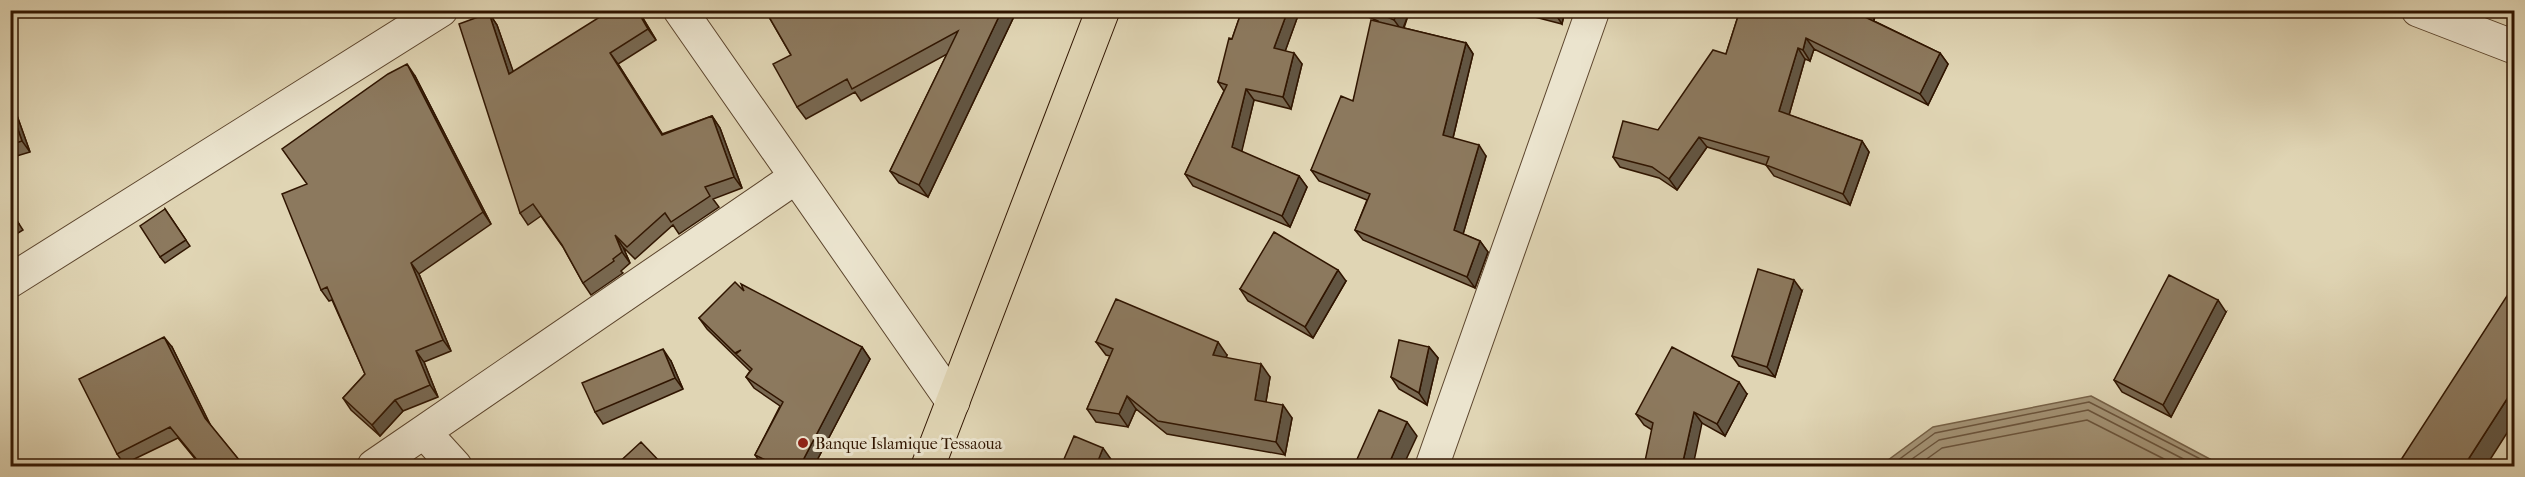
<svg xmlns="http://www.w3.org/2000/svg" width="2525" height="477" font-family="'IM FELL French Canon',serif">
  <rect width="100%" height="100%" fill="#e0d5b4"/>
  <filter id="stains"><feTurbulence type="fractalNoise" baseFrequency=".00333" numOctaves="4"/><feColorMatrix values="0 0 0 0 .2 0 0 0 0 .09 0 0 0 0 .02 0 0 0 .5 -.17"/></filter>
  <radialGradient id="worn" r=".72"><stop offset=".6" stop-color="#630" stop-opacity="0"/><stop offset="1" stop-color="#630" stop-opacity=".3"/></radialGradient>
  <path fill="#a49477" stroke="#766147" stroke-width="1.5" d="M2091,396L2223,466H1880L1933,427Z"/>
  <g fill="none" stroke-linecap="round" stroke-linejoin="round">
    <path stroke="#6a543c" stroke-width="1.5" d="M1890,466L1935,433L2089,402L2214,466
      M1902,466L1939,440L2088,410L2197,466
      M1917,466L1942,448L2087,420L2178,466"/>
    <g stroke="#5c452d" stroke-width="35">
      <path id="street" d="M680,10L953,402
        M2418,10L2514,47
        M10,281L441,10
        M424,432L455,466
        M374,466L796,177
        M1432,466L1593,10"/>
    </g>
    <g stroke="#301500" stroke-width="35">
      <path id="highway" d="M928,466L1103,10"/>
    </g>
    <use href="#street" stroke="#ebe4ce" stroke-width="33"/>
    <use href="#highway" stroke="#e0d5b4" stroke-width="33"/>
  </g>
  <path fill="#786851" stroke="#301500" stroke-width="1.5" d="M638,10L656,40L618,64L662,134L712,116L720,128L742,188L713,199L719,207L679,234L673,225L635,259L623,247L630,263L621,271L623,273L591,295L583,283L563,247L541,216L528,225L520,213L489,13L497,25L513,72Z
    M765,10H1017L928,197L899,183L890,171L947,54L861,101L855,92L806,119L797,107L791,55Z
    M1242,10H1300L1285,51L1302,64L1291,109L1254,100L1241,152L1299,176L1307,187L1290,227L1193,186L1185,174L1224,91L1218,82L1232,39Z
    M1351,10H1410L1404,28L1466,43L1473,54L1453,138L1486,156L1463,234L1480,241L1488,252L1475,288L1363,240L1355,230L1367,200L1319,181L1311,170L1353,101L1378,21Z
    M1507,10H1565L1562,24Z
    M1740,10H1876L1874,21L1940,53L1948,64L1928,105L1814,49L1810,61L1805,59L1789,115L1862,141L1869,152L1850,205L1774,176L1766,165L1707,147L1677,190L1659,178L1620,167L1613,157L1658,130L1726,54Z
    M415,76L491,224L419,274L451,351L424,362L438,397L403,411L380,436L351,410L343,398L365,374L332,300L329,301L321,290L307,184Z
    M10,96L30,152L10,158Z
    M165,209L190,246L165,263L160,257Z
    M10,210L23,230L10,238Z
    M1346,281L1313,338L1248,301L1240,289Z
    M744,291L862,347L870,359L814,466H763L755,455L780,406L754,388L746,377L750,371L707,329L699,318Z
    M1802,291L1775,377L1739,366L1732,356Z
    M2226,312L2171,417L2122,392L2114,380Z
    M1096,342L1227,355L1226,358L1270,377L1266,402L1292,418L1285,455L1167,434L1136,409L1128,427L1096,422L1087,409L1110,356L1106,355Z
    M172,347L210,425L244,466H201L178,438L124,464L117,454Z
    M1429,347L1438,358L1427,405L1399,389L1391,377Z
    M671,361L683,389L603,424L595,412Z
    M1747,394L1725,436L1702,423L1652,430L1644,425L1636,414Z"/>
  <path fill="#625542" stroke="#301500" stroke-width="1.5" d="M637,10H638L656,40L648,29Z
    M1002,10H1017L928,197L919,185Z
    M1288,10H1300L1282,60L1274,48Z
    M1398,10H1410L1402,31L1394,20Z
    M1554,10H1565L1562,24L1554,12Z
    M1866,10H1876L1872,28L1865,17Z
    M489,13L497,25L518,85L509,74Z
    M1806,38L1814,49L1810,61L1803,50Z
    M1466,43L1473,54L1451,146L1443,135Z
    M1798,48L1805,59L1787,122L1779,111Z
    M610,53L618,64L670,146L662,135Z
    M1294,53L1302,64L1291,109L1283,97Z
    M1940,53L1948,64L1928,105L1920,94Z
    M407,64L415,76L491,224L483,212Z
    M1246,89L1254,100L1240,159L1232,147Z
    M10,96L30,152L22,141L10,107Z
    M712,116L720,128L742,188L734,177Z
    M1699,137L1707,147L1677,190L1669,179Z
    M1862,141L1869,152L1850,205L1843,194Z
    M1479,145L1486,156L1461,241L1454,230Z
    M1299,176L1307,187L1290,227L1282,216Z
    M615,235L623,247L630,263L622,252Z
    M1480,241L1488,252L1475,288L1467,277Z
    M411,263L419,274L451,351L443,340Z
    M1338,270L1346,281L1313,338L1305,327Z
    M1794,280L1802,291L1775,377L1767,367Z
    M2218,300L2226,312L2171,417L2163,405Z
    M164,337L172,347L212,428L205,418Z
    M1218,342L1227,355L1222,368L1213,355Z
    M862,347L870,359L814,466H800Z
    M1429,347L1438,358L1427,405L1419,393Z
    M663,349L671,361L683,389L675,378Z
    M416,351L424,362L438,397L430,385Z
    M1261,364L1270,377L1264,413L1255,400Z
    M1739,382L1747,394L1725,436L1717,424Z
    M2514,388V422L2486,466H2464Z
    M1127,396L1136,409L1128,427L1119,414Z
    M395,400L403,411L380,436L372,425Z
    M1283,405L1292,418L1285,455L1276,442Z
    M1694,412L1702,423L1693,466H1682Z
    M1407,422L1417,436L1403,466H1388Z
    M1103,448L1113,462L1111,466H1096Z"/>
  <path fill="#8c795e" stroke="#301500" stroke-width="1.5" d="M600,10H637L648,29L610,53L662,135L712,116L734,177L705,187L710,196L671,222L665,213L627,247L615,235L622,252L613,259L614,261L583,283L562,245L533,204L520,213L459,24L489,13L509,74L603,15Z
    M765,10H1002L919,185L890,171L958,31L852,89L847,79L797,107L773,64L791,55Z
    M1242,10H1288L1274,48L1294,53L1283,97L1246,89L1232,147L1299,176L1282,216L1185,174L1227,85L1218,82L1229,38L1232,39Z
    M1371,10H1398L1394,20Z
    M1740,10H1866L1865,17L1940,53L1920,94L1806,38L1803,50L1798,48L1779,111L1862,141L1843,194L1766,165L1769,157L1699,137L1669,179L1652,167L1613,157L1623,121L1658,130L1713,50L1726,54Z
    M1371,20L1466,43L1443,135L1479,145L1454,230L1480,241L1467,277L1355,230L1370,194L1311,170L1341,96L1353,101Z
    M407,64L483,212L411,263L443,340L416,351L430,385L395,400L372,425L343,398L365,374L327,287L321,290L282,194L307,184L282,149L388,74Z
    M10,107L22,141L10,145Z
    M165,209L186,240L160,257L140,226Z
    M10,210L19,224L10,228Z
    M1274,232L1338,270L1305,327L1240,289Z
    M1758,269L1794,280L1767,367L1732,356Z
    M2169,275L2218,300L2163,405L2114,380Z
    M735,282L744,291L741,284L862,347L800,466H778L755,455L783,402L746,377L752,369L736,354L741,350L735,353L699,318Z
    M2514,285V388L2464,466H2397Z
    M1116,299L1218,342L1213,355L1261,364L1255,400L1283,405L1276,442L1158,421L1127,396L1119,414L1087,409L1113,349L1096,342Z
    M164,337L205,418L244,466H202L170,427L117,454L79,379Z
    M1399,340L1429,347L1419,393L1391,377Z
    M1672,347L1739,382L1717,424L1694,412L1682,466H1644L1653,423L1636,414Z
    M663,349L675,378L595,412L582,383Z
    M1379,410L1407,422L1388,466H1354Z
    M1074,436L1103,448L1096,466H1061Z
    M641,442L664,466H615Z"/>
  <circle fill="#8f2418" stroke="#ebe4ce" stroke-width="2" cx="803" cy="443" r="6"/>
  <g text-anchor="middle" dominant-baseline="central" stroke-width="6" stroke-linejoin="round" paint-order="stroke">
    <g font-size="16" fill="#301500" stroke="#ebe4ce" text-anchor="start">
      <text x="815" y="443">Banque Islamique Tessaoua</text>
    </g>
  </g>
  <rect width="2525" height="477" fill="none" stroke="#e0d5b4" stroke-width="36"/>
  <rect x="12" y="12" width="2501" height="453" fill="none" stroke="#301500" stroke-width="3"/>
  <rect x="18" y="18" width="2489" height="441" fill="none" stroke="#301500" stroke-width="1.5"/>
  <rect width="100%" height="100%" filter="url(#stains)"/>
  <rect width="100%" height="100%" fill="url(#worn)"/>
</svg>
